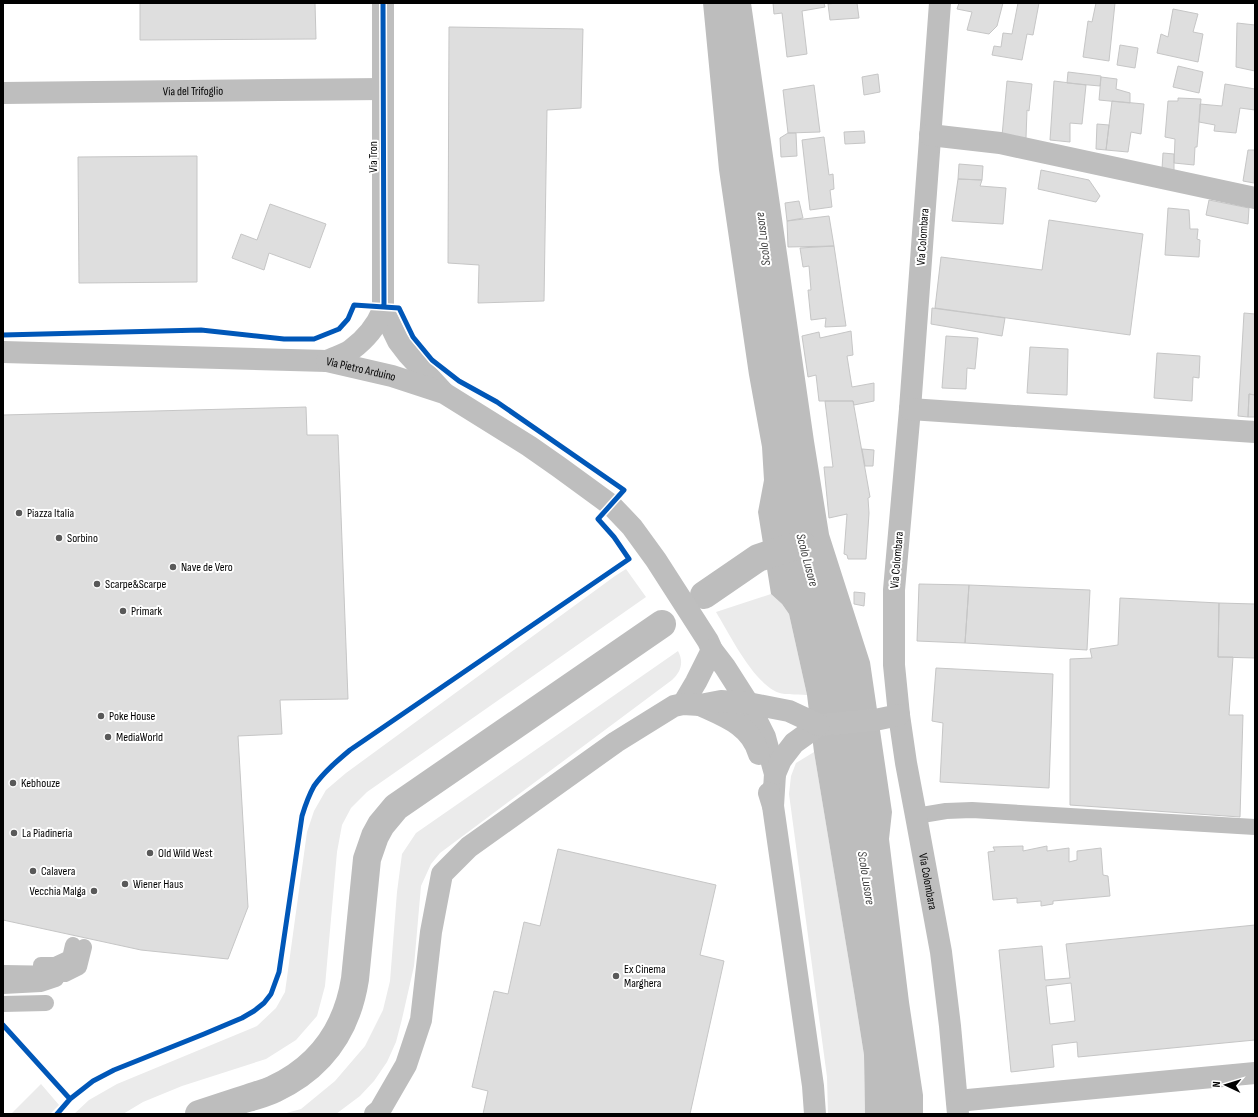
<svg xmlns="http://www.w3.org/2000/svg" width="1258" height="1117" font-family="'Sofia Sans Condensed',sans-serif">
  <rect width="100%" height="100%" fill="#fff"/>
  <path fill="#ebebeb" d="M626,569L646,597L367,792L351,808L342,825L337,852L325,986L317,1016L296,1040L266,1059L182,1086L143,1102L123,1114H74L89,1100L117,1084L257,1026L276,1008L285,992L307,832L314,811L326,790L346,773L615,576Z
    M771,594L782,604L789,614L807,695C796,694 782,696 773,690C750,676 730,635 716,612Z
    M678,651C684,662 681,672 672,680L440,853L431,864L421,886L414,966L402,1019L396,1042L387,1062L374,1081L360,1096L336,1114H283L301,1109L335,1081L365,1046L383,1010L390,981L397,892L402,854L416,833Z
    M814,752L854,992L864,1055L865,1114H828L827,1077L789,794L791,776L796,763Z
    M41,1084L59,1105L50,1114H11Z"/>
  <path fill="#bdbdbd" d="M703,3H751L814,441L829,534L870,662L892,812L889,839L909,1002L923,1095V1114H865L864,1055L854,992L814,752L807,695L789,614L782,604L771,594L758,512L764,480L762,447L749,375L719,170Z"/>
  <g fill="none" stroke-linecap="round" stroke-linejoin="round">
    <path stroke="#bdbdbd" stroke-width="28" d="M704,595L758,558L801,544
      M199,1114C215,1109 232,1103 248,1098C257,1095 266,1093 274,1089C321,1067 347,1030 355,979L367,859L375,836L381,825L396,807L662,624"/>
  </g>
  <path fill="#dedede" stroke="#c6c6c6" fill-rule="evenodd" d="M140,3H315L316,39L140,40Z
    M773,3H824L825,7L802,11L807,54L787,57L782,13L774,14Z
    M837,3H857L859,18L830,20L828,4Z
    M959,3H1003L997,26L989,34L967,30L972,12L957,9Z
    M1018,3H1039L1033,35L1027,34L1022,60L992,55L994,46L1001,47L1003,33L1012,34Z
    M1096,3H1115L1109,61L1083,57L1088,21L1092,22Z
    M1173,9L1198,14L1193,32L1203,34L1198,62L1157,53L1161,34L1168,37Z
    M1237,23L1255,25V71L1236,67Z
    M449,27L583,29L581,108L547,110L544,301L478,303L479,265L448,263Z
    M1120,45L1138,48L1135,68L1117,65Z
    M1178,66L1203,72L1199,93L1173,87Z
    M1068,72L1101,76L1100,86L1067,83Z
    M878,74L880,92L864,95L862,77Z
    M1101,77L1117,79L1116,89L1130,93V103L1099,100Z
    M1007,81L1032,84L1029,111L1027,110L1026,138L1002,136Z
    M1054,81L1086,85L1082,124L1070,123V142L1050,140Z
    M1225,84L1255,89V110L1240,108L1236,133L1214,131L1215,125L1199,122L1200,104L1222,106Z
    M814,85L820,132L788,133L783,90Z
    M1178,98L1201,99L1197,147H1195L1194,165L1174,163L1175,139L1165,137L1168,101H1178Z
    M1112,101L1144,104L1141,134L1131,132L1128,152L1106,150Z
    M1097,124L1109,125L1106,150L1096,149Z
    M864,131L865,143L845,144L844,132Z
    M788,133H796L797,156L781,157L780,138Z
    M824,137L829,175L833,174L834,189L830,190L832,207L810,210L802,140Z
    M1248,150H1255L1254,183L1243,181Z
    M1163,153L1174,154V170L1162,169Z
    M197,156V282L79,283L78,157Z
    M959,164L983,166L982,180L958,179Z
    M1041,170L1089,180L1100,196L1096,202L1038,189Z
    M958,179L982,180L980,186L1006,188L1003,224L952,221Z
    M1209,200L1249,208L1248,224L1206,215Z
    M799,201L803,218L787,221L785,203Z
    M270,204L326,224L310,268L269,253L264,270L232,258L241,234L257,240Z
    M1168,208L1189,210L1190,229H1198L1197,239L1200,240L1199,257L1165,255Z
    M829,216L834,246L788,247L787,221Z
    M1049,220L1143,234L1130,335L935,308L941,257L1042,270Z
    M834,246L846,326L825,327L826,318L811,320L808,290H811L809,266L803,267L800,248Z
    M932,308L1005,318L1002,336L931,324Z
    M1244,313L1255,314V395L1249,394L1248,417L1238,416Z
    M851,331L853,355L847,356L852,387L874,383V401L854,405L853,401H819L816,375L808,377L802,336L819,332L820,338Z
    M946,336L978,338L975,369L967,368L966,389L942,388Z
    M1030,347L1068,349L1067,395L1027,393Z
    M1157,353L1200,356L1199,378L1193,377L1192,401L1154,398Z
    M1249,394L1255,395V417H1248Z
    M825,401H853L870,497L868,498L869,513L866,559H848L847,555L844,554L847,514L829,518L824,467H833Z
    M306,407L307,435H338L348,699L280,700L282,734L238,736L248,907L228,959L141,950L3,920V415Z
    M862,449L874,450L873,466H865Z
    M919,584L969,585L965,643L917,641Z
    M969,585L1090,590L1087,650L965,643Z
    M854,592L865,593L864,606L854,604Z
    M1120,598L1219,603L1218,657H1233L1229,715H1243L1240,817L1070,805V659L1092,658L1090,649L1118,645Z
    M1219,603L1255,604V658L1218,657Z
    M936,668L1053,674L1049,788L940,782L943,723L932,721Z
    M1023,846V851L1047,846V851L1069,848V862L1077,860V851L1101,848L1103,875L1108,876L1110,896L1053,901V904L1041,906V901L1017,903V898L993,900L988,852L995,851L993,847Z
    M558,849L716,885L700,955L724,961L690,1114H483L488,1091L472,1087L494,991L508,994L524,922L540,926Z
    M1255,925V1040L1078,1057L1077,1042L1052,1045L1054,1067L1011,1072L999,950L1042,946L1045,980L1070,978L1066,944ZM1071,983L1075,1021L1050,1024L1046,986Z"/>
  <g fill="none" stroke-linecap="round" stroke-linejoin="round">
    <path stroke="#bebebe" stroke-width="16" d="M916,816L946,811L972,810L1255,827
      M41,965H55L70,958L73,945
      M3,973L65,974L79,967L84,947
      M3,986L41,984L56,979
      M3,1004L46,1003"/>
    <g stroke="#bebebe" stroke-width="22">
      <path id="s1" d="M940,3L910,409L894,590V665L899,715L906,763L916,816L941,952L950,1026L958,1114"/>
      <path id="s2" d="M3,93L383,89"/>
      <path d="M930,135L1000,143L1255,198"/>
      <path d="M383,310L398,341L408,354L443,392"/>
      <path id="s3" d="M3,352L327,361L392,376L444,393L529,446L559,467L611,505L632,527L656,560L708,641L712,650L725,667L748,703L765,737L775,774L773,806"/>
      <path d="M327,361C335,357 344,355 351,350C366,339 376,327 383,310V3"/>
      <path d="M910,409L1255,432"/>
      <path d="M683,704L696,682L712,650"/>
      <path d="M700,705C724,716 751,725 759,754"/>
      <path d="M775,774L781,760L794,743L819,725L875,720L899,715"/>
      <path d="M769,793L773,806L813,1086L815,1114"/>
      <path d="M957,1101L1255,1073"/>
      <path d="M375,1114L380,1110L406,1065L421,1020L431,932L442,874L469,847L616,742L674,706L683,704L700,705L721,701L748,703L789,711L819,725"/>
    </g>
    <g stroke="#fff" stroke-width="8">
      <path id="cycleway" d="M383,3L384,307
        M3,335L201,330L284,339H314L339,329L348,319L354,305L399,308L413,337L432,360L459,381L497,402L624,490L598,519L614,537L629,559L350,750C337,761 324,772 314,786C309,795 305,806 302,816L279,972L271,994L264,1003L254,1011L242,1018L204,1034L114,1070L93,1081L70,1099L57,1114
        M3,1025L70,1099"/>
    </g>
    <use href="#cycleway" stroke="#0057b8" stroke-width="5"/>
  </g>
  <g fill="#595959" stroke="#fff" stroke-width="1.5">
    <circle cx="19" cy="513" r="4"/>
    <circle cx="59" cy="538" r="4"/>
    <circle cx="173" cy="567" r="4"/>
    <circle cx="97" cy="584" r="4"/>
    <circle cx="123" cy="611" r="4"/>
    <circle cx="101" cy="716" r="4"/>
    <circle cx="108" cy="737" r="4"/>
    <circle cx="13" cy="783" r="4"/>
    <circle cx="14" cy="833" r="4"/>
    <circle cx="150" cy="853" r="4"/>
    <circle cx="33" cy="871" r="4"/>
    <circle cx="125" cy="884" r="4"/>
    <circle cx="94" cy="891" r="4"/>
    <circle cx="616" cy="976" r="4"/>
  </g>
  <g text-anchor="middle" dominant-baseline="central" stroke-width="4" stroke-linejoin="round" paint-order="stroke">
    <g font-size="12" fill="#000" stroke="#fff">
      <text stroke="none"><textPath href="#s2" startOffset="190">Via del Trifoglio</textPath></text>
      <text transform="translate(373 157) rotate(-90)">Via Tron</text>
      <text transform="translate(923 237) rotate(-86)">Via Colombara</text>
      <text stroke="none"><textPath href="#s3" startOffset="359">Via Pietro Arduino</textPath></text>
      <text transform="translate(897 560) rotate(-85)">Via Colombara</text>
      <text stroke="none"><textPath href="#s1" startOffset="883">Via Colombara</textPath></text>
    </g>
    <g font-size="12" fill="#000" stroke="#fff" text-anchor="start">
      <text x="27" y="513">Piazza Italia</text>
      <text x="67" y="538">Sorbino</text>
      <text x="181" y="567">Nave de Vero</text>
      <text x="105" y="584">Scarpe&amp;Scarpe</text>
      <text x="131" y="611">Primark</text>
      <text x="109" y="716">Poke House</text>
      <text x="116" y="737">MediaWorld</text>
      <text x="21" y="783">Kebhouze</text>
      <text x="22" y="833">La Piadineria</text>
      <text x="158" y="853">Old Wild West</text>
      <text x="41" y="871">Calavera</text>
      <text x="133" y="884">Wiener Haus</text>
      <text x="86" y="891" text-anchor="end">Vecchia Malga</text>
      <text x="624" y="969">Ex Cinema<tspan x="624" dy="14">Marghera</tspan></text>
    </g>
    <g font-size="13" font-style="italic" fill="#424242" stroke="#fff">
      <text transform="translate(763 239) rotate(-97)">Scolo Lusore</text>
      <text transform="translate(807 560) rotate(75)">Scolo Lusore</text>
      <text transform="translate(866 878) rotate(81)">Scolo Lusore</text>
    </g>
  </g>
  <rect width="1258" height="1117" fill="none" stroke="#000000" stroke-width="8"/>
  <g transform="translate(1226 1085) rotate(274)" stroke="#ffffff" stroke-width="3" paint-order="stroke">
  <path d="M0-3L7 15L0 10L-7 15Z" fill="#000000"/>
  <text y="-6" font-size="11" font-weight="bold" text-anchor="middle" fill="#000000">N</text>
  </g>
</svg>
